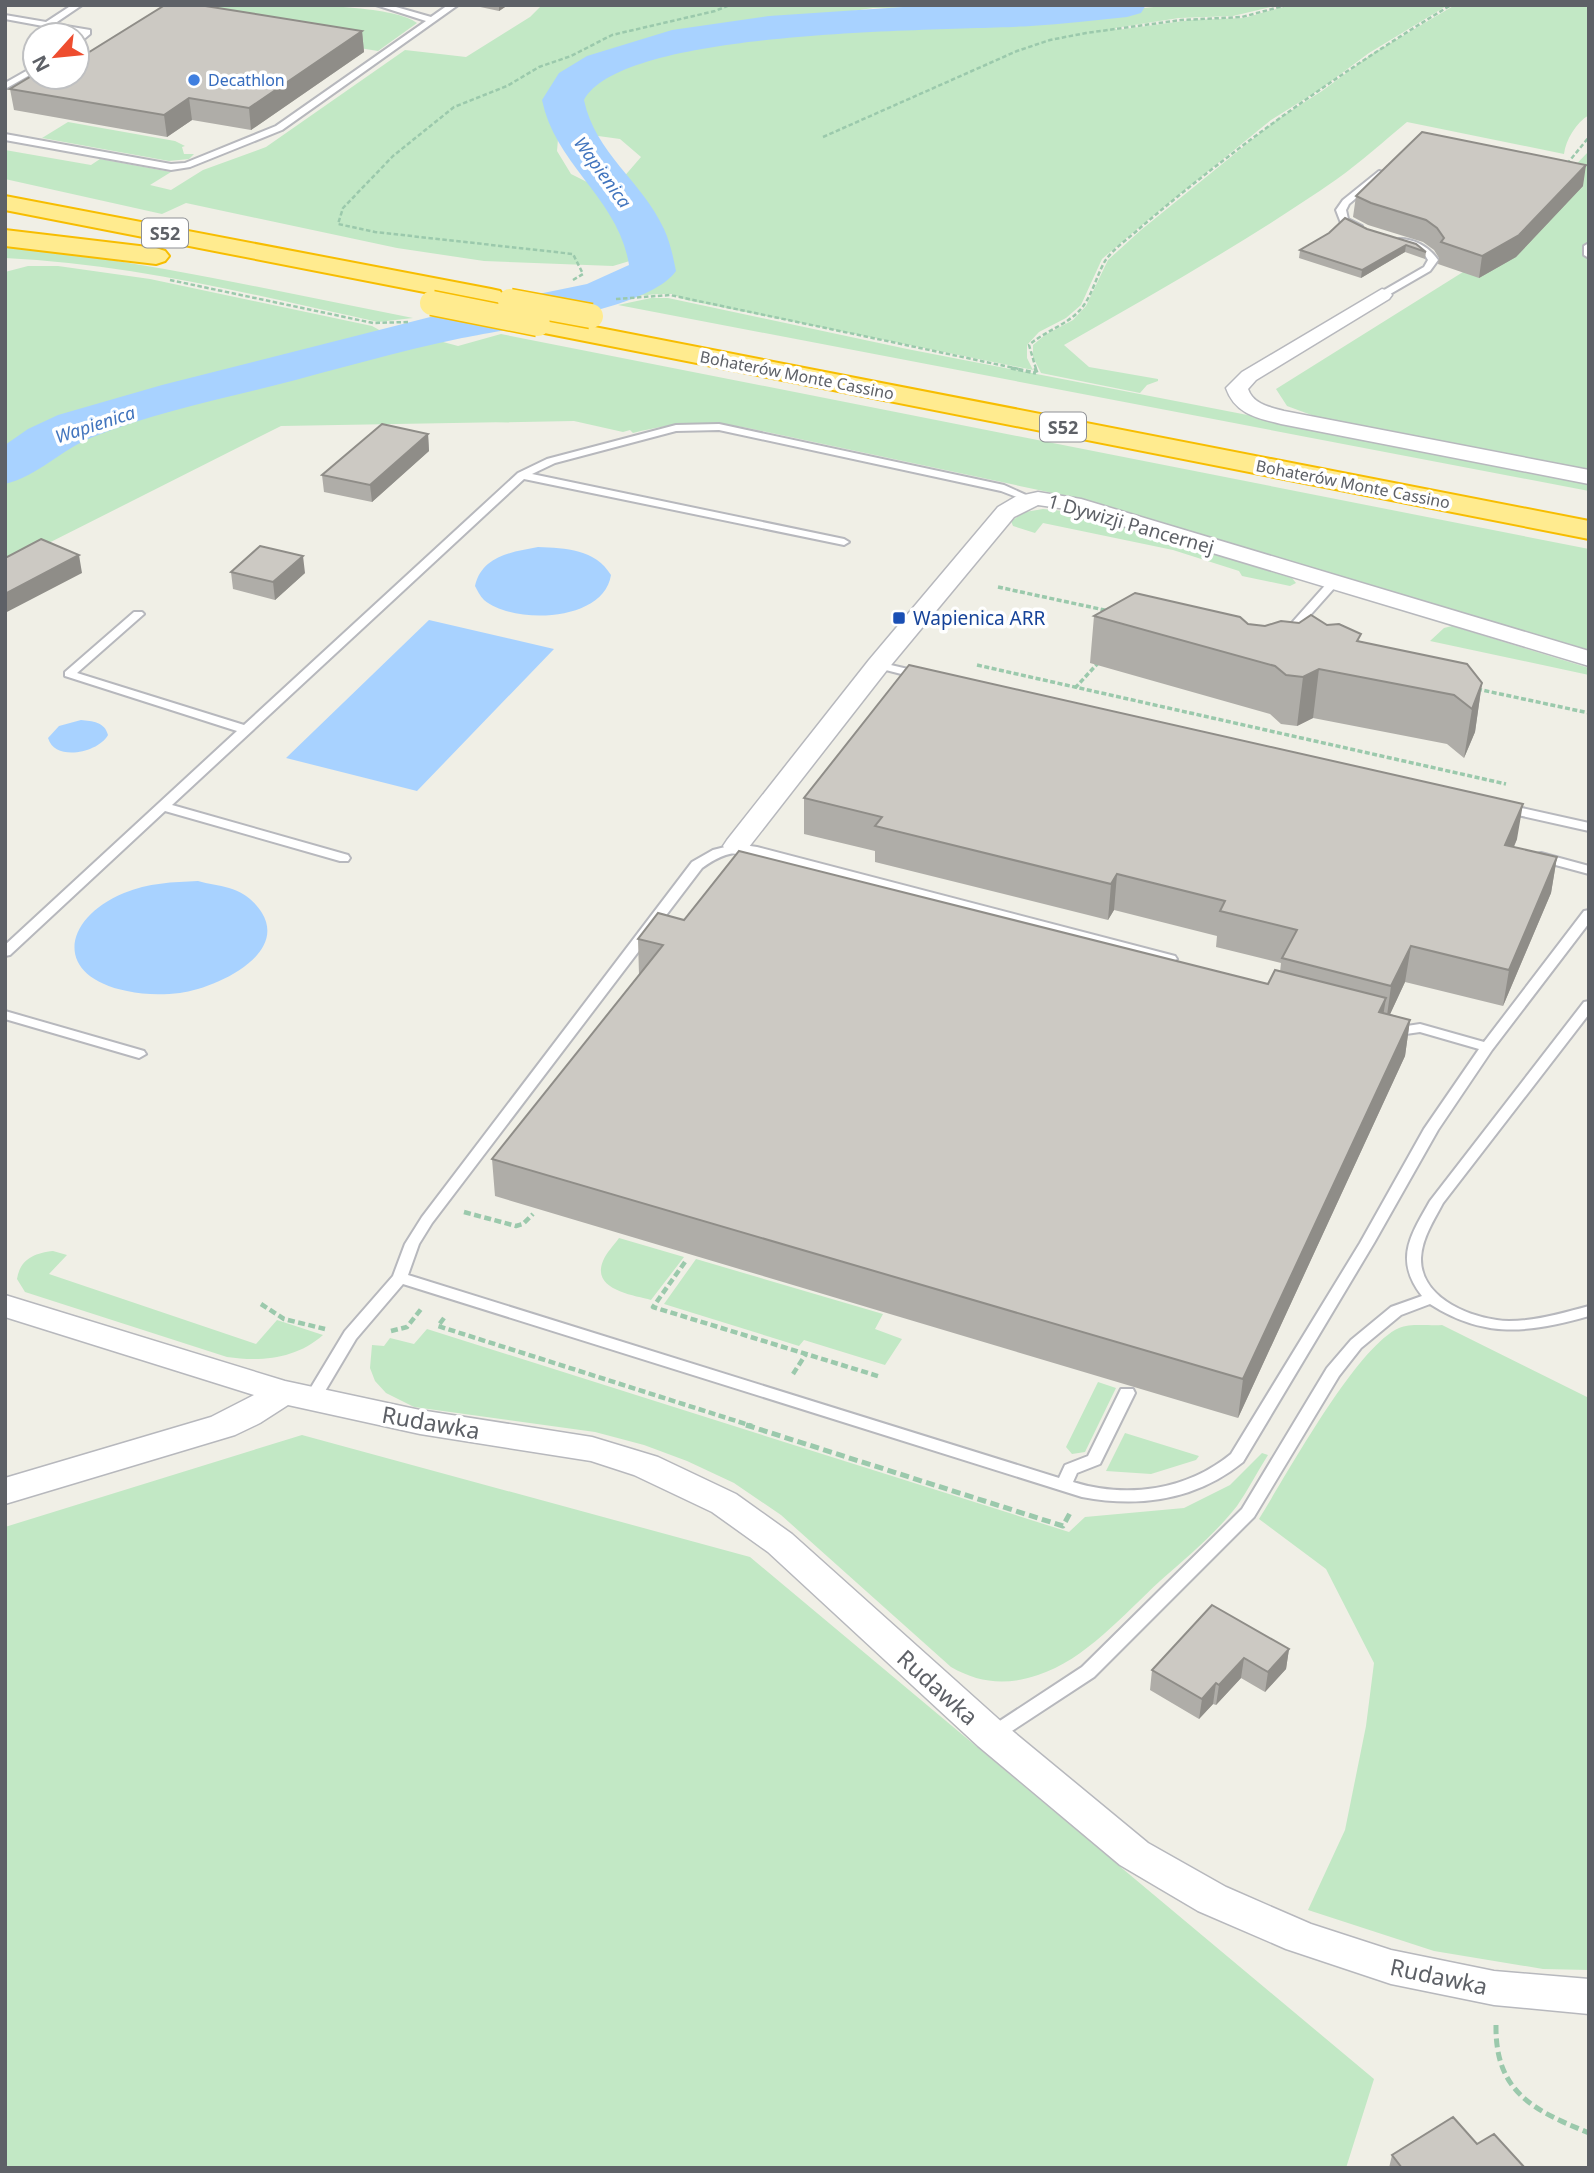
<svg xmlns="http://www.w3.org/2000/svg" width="1594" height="2173" font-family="'Noto Sans',sans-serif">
  <rect width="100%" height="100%" fill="#f0efe6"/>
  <path fill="#c2e8c5" d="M194,5C239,5 387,0 417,23L378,51L173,18Z
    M542,5H1081L873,8L667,39L600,58L575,72L557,87L545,108L558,139L557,151L571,174L593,185L623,226L633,260L613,266L484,261L397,248L186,203L162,214L5,179V150L91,165L100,159L171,172L150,185L171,190L203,170L266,147L405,50L466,57L530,17Z
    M1167,5H1280L1233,16L1179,18L1115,28L1117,30L1191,20L1244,18L1290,5H1448L1369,53L1319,90L1271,120L1137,229L1102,259L1081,305L1066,318L1039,332L1027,345V358L1033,370L686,300L672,294H659L609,298L652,281L664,267C657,234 640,207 622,179L641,157L620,139L591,135L576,114L577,90C653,22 865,31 966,25C1003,23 1040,18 1077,14C1107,11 1137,10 1167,5Z
    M1455,5H1589V115C1576,123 1566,139 1564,154L1407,122C1384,141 1361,162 1337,179C1249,240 1157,292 1064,345L1089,367L1158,379V381L1147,385L1140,393L1041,373L1033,357V345L1045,335L1073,320L1086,306L1108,260L1141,230L1275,121L1322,91L1372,54Z
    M68,122L175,141L185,146L182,147L184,154H194L189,159L169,161L42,138Z
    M1589,151V474L1325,420L1287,406L1276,389L1487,257Z
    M5,245C142,261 277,291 413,318L378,322C255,295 132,264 5,258Z
    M28,266H58L150,279L372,326L383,332L370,339L78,414L30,438L5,455V272Z
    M651,298H668L907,349L1589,481V491L618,305Z
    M501,334L1589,549V652L1048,492L748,428C708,421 673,423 633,433L630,430L623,432L574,421L281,426L5,565V483L53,448L106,425L161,408L432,339L458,346Z
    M1043,509L1074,512L1292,578L1296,583L1290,586L1242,576L1239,571L1173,550L1043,523L1035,533L1013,526L1011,521L1025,512Z
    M1452,626L1589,668V675L1430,641L1444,628Z
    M619,1238L684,1257L651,1300C633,1295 591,1290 603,1261C606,1253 614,1245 619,1238Z
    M53,1251L67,1255L49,1274L256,1344L277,1320L323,1335C296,1359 261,1362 227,1357L25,1292L17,1279C20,1259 35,1253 53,1251Z
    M696,1259L883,1314L875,1329L902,1339L885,1365L804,1340L799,1346L664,1304Z
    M1442,1325L1589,1398V1970L1543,1969L1434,1951L1308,1910L1345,1830L1366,1726L1374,1663L1326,1569L1259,1519C1286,1476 1356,1347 1399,1328C1410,1323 1430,1326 1442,1325Z
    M427,1329L1069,1532L1085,1517L1184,1508L1230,1485L1262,1453L1268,1455C1257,1472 1248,1490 1237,1506C1216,1533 1186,1558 1160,1581C1124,1614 1085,1660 1038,1675C1006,1686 979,1683 951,1667L781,1515L734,1483L687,1461L644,1445L595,1432L414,1407L386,1393L375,1381L370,1368L372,1345L384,1346L390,1338L414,1344Z
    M1098,1382L1116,1388L1085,1452L1072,1454L1066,1447Z
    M1125,1433L1199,1456L1196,1460L1151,1474L1106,1471Z
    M302,1435L750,1557L1374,2079L1346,2168H5V1527Z"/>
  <path fill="#a8d2ff" d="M538,547C566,548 595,549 611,575C604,622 514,625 484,600C480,596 477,590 475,586C482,556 511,552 538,547Z
    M429,620L554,649L417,791L286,758Z
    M81,720C92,721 105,722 108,735C98,753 55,762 48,738L59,726Z
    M198,881C208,884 219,885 229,888C243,892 255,901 262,913C288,956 213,989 180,993C163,995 144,995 127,991C53,976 62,919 124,893C148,883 173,882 198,881Z"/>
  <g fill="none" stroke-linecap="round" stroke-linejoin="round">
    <path fill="#a8d2ff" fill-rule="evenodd" d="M933,5H1146L1141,13L1127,17C1095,20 1063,24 1031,26C949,31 623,27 584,100C595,153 642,181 664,229C670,242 673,256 676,271C649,310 510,328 462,338C398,351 335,370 272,386C212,401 150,414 93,437C62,449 38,476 5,484V445L28,429L58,415L162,385L446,313L587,284L629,265C619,199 555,165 542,100L559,73L587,56L672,30L769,16Z"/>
    <g stroke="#b7b8bd" stroke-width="4">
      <path id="service" d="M72,5H82L54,24L90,30V34L77,45V38L81,33L5,19V15L46,22Z
        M376,5H389L431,17L448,5H458L282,130L190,167L171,170L5,140V134L171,164L185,163L276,126L426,21Z
        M35,66V72L5,89V83Z
        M1379,171L1386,173L1349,204L1346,210L1348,219L1362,226V230H1356L1341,223L1336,210L1343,200Z
        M1399,239C1415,239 1429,247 1438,260L1430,271L1385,297H1379V293L1424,267L1428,260L1423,252L1399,243Z
        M1589,243V258L1584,255V246Z
        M719,424L1004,485L1035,499L1030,502L1001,491L719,430L676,431L555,463L532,474L844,539L849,542L844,545L524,479L172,805L348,855L350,858L348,861H340L165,811L10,955L5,956V945L237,731L65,676V672L134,612H142L144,614L77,673L244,725L518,473L547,459L676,425Z
        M1333,580L1337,581V585L1297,630H1289V626L1329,581Z
        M878,662L925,673L927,675L921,679L874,667V663Z
        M1504,804L1589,823V831L1500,811L1498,808Z
        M737,844L757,847L1175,956L1177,959L1170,963L752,854C732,850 719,856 702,868L432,1223L419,1244L408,1275L1059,1478L1065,1465L1088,1456L1121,1389H1133L1135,1393L1100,1464L1077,1473L1073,1482C1128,1499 1187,1490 1231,1454L1360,1243L1424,1129L1479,1049L1420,1032L1392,1036L1385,1032L1387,1029L1420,1024L1484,1042L1584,911L1589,910V923L1492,1050L1438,1130L1374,1243L1243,1462C1196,1500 1140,1508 1082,1497L403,1284L356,1339L318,1403H306L304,1399L345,1331L393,1276L405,1244L422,1217L692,862L713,850Z
        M1541,853L1589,866V874L1537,860L1535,857L1537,854Z
        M1589,1001V1014L1443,1203C1434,1220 1422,1238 1421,1258C1420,1300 1475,1320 1509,1321C1536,1321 1563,1313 1589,1306V1316C1528,1333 1485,1339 1430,1304L1401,1315L1361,1348L1339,1376L1254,1517L1094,1677L998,1740L992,1742L986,1740L983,1735L986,1730L1082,1667L1242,1509L1327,1368L1351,1340L1391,1307L1422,1296C1394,1260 1410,1236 1430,1201L1584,1002Z
        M5,1011L144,1051L146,1054L139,1058L5,1019Z"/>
    </g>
    <g stroke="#b7b8bd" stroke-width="3">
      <path id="minor" d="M1382,289L1389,291L1392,295L1389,299L1256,380L1248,389C1253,404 1269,407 1284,411L1589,470V484L1281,424C1257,418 1235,414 1226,388L1242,372Z
        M1038,492L1081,499L1589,651V666L1066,509L1038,505L1014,517L887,670L745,852L736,854L727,852L723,846L727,840L869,660L998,507L1015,497Z
        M5,1295L285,1381L420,1410L592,1437L658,1457L736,1494L792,1534L1004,1724L1148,1843L1226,1887L1311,1924L1391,1950L1494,1971L1589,1979V2014L1494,2005L1391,1984L1286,1949L1198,1911L1120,1865L978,1746L768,1552L712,1512L634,1475L591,1461L420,1434L288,1405L260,1423L235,1435L5,1504V1478L211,1417L254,1395L5,1317Z"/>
    </g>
    <g stroke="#f7bd00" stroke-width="4">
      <path id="motorway" d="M5,196L491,289L500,291L504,297L500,303L491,305L5,210Z
        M5,230L156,248L165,251L169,256L165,261L156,264L5,246Z
        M538,316L1589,521V539L529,330L525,324L529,318Z"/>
    </g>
    <path stroke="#9bc9ac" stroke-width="2.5" stroke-dasharray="4.5 2.5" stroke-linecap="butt" d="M823,137L1017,51L1050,40L1086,33L1181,20L1242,17L1287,5
      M1567,164L1589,137
      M170,280L373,323L409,322
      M573,280L583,274L573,254L375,232L338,224L343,208L393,156L454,107L507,86L539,67L571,56L612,35L715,11L730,5
      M616,299L670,295L1019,369
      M1036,369L1029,345C1046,330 1071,324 1084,305C1093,292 1097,275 1105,261C1113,249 1129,238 1140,228C1237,145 1342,71 1451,5"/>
    <path stroke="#9bc9ac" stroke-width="3.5" stroke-dasharray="5 2.5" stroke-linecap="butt" d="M1011,368L1036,373
      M1035,368L1037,373
      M998,587L1109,611
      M977,665L1506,784
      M1075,688L1099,662
      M1477,689L1589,713"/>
    <path stroke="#9bc9ac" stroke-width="4.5" stroke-dasharray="7 3.5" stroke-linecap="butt" d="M464,1212L516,1226L523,1224L533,1214
      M685,1262L653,1307L881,1377
      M261,1304L284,1319L325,1329
      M444,1318L438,1326L752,1426
      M391,1331L407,1327L422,1308
      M793,1374L806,1354"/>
    <path stroke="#9bc9ac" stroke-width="5" stroke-dasharray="9 4.5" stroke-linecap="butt" d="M746,1425L1063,1526L1070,1513
      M1496,2025C1495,2092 1533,2110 1589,2133"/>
    <use href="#service" fill="#fff" fill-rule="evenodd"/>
    <use href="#minor" fill="#fff" fill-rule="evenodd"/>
    <use href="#motorway" fill="#ffeb8f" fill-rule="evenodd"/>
    <g stroke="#f7bd00" stroke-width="27" stroke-linecap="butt">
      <path id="motorway-bridge" d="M510,301L591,316
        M432,303L538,324"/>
    </g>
    <use href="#motorway-bridge" stroke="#ffeb8f" stroke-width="24"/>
  </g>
  <path fill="#afada8" d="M471,5H508L499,11Z
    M362,31L364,52L251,130L192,120L167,137L14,110L10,89L86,54Z
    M1583,186L1516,257L1479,278L1438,264L1439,258L1434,250L1423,242L1368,225L1353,217L1356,196Z
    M1367,229L1426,252L1425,259L1405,252L1361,278L1299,258L1300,250Z
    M428,434L429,451L372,502L324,492L322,475Z
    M231,572L305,573L275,600L233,589Z
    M1094,616L1248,624L1265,626L1327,625L1360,641L1482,683L1475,732L1464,758L1447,744L1313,718L1297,726L1281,724L1270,714L1090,663Z
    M804,798L1517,839L1514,847L1557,857L1551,893L1503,1006L1405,982L1390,1014L1410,1020L1405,1056L1238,1418L495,1196L492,1159L639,975L638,939L684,920L1268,984L1280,972L1281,963L1216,947L1217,936L1114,910L1108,920L875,862V851L804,834Z
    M1289,1649L1286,1669L1265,1692L1241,1678L1216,1705L1213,1704L1199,1719L1150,1690L1152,1670Z
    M1477,2144L1525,2168H1389L1392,2155Z"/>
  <path fill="#8f8d88" d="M499,5H508L499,11Z
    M362,31L364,52L251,130L249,108Z
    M189,98L192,120L167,137L164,115Z
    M1586,165L1583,186L1516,257L1479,278L1482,256Z
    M1406,245L1405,252L1361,278L1362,270Z
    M428,434L429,451L372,502L370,485Z
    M79,555L82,573L5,613V594Z
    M303,556L305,573L275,600L273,582Z
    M1319,669L1313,718L1297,726L1303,677Z
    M1482,683L1475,732L1464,758L1472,709Z
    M1523,804L1517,839L1499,880L1505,845Z
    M1557,857L1551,893L1503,1006L1509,970Z
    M1117,874L1114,910L1108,920L1111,884Z
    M1411,946L1405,982L1386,1023L1391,986Z
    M1386,998L1380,1035L1379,1012Z
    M1410,1020L1405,1056L1238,1418L1243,1379Z
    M1289,1649L1286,1669L1265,1692L1268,1672Z
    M1244,1658L1241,1678L1216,1705L1219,1685Z
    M1216,1683L1213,1704L1199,1719L1202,1699Z"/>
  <path fill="#ccc9c3" stroke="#8f8d88" stroke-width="2" d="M165,5H199L362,31L249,108L189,98L164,115L10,89L35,74V77H77V53L86,54Z
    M1422,132L1586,165L1519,235L1482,256L1441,242L1444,238L1437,228L1426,220L1371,203L1356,196Z
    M1345,218L1367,229L1416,244L1426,252L1406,245L1362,270L1300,250L1329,233Z
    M382,424L428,434L370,485L322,475Z
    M41,539L79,555L5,594V558Z
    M260,546L303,556L273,582L231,572Z
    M1135,593L1240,617L1248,624L1265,626L1281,621L1299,623L1311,615L1327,625L1339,624L1361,634L1357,641L1467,664L1482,683L1472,709L1454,695L1319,669L1303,677L1286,675L1275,666L1094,616Z
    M909,665L1523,804L1505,845L1557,857L1509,970L1411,946L1391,986L1282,958L1297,930L1220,911L1225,901L1117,874L1111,884L875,826L882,817L804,798Z
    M739,851L1268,984L1275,970L1386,998L1379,1012L1410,1020L1243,1379L492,1159L663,945L638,939L658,913L684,920Z
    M1212,1605L1289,1649L1268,1672L1244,1658L1219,1685L1216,1683L1202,1699L1152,1670Z
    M1453,2117L1477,2144L1494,2134L1525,2168H1402L1392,2155Z"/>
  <circle fill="#3f7fe0" stroke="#fff" stroke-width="2.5" cx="194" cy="80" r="7"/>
  <rect fill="#1a4fb4" stroke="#fff" stroke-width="2.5" x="892" y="611" width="14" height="14" rx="3.5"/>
  <g text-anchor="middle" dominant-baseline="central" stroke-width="7" stroke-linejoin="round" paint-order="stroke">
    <g font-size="16" fill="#366cbe" stroke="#fff" text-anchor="start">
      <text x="208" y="80">Decathlon</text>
    </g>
    <g font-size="16" fill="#5e6167" stroke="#fff">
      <text transform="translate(797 375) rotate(11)">Bohaterów Monte Cassino</text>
      <text transform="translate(1353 484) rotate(11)">Bohaterów Monte Cassino</text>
    </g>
    <g font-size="18" font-style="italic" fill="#4275be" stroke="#fff">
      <text transform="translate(603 172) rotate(54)">Wapienica</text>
      <text transform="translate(95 424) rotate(-18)">Wapienica</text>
    </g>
    <g fill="#fff" stroke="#8e9095" stroke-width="2">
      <rect x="142" y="218.5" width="46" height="29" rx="5"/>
      <rect x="1040" y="412.5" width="46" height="29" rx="5"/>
    </g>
    <g font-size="18" font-weight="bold" fill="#5e6167">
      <text x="165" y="233">S52</text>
      <text x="1063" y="427">S52</text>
    </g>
    <g font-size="19" fill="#5e6167" stroke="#fff">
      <text transform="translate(1131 524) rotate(16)">1 Dywizji Pancernej</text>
    </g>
    <g font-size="19" fill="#164399" stroke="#fff" text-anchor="start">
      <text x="913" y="618">Wapienica ARR</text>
    </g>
    <g font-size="23" fill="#5e6167" stroke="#fff">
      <text transform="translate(431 1422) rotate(10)">Rudawka</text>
      <text transform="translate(938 1687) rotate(42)">Rudawka</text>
      <text transform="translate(1439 1976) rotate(12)">Rudawka</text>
    </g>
  </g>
  <rect width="1594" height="2173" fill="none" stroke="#5e6167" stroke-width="14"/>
  <g transform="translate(56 56) rotate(243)"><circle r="33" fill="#ffffff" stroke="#bfc0c2" stroke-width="2"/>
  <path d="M0-5L12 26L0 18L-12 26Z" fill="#ee4d2f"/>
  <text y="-10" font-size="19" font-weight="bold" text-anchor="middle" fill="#5e6167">N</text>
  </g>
</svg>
